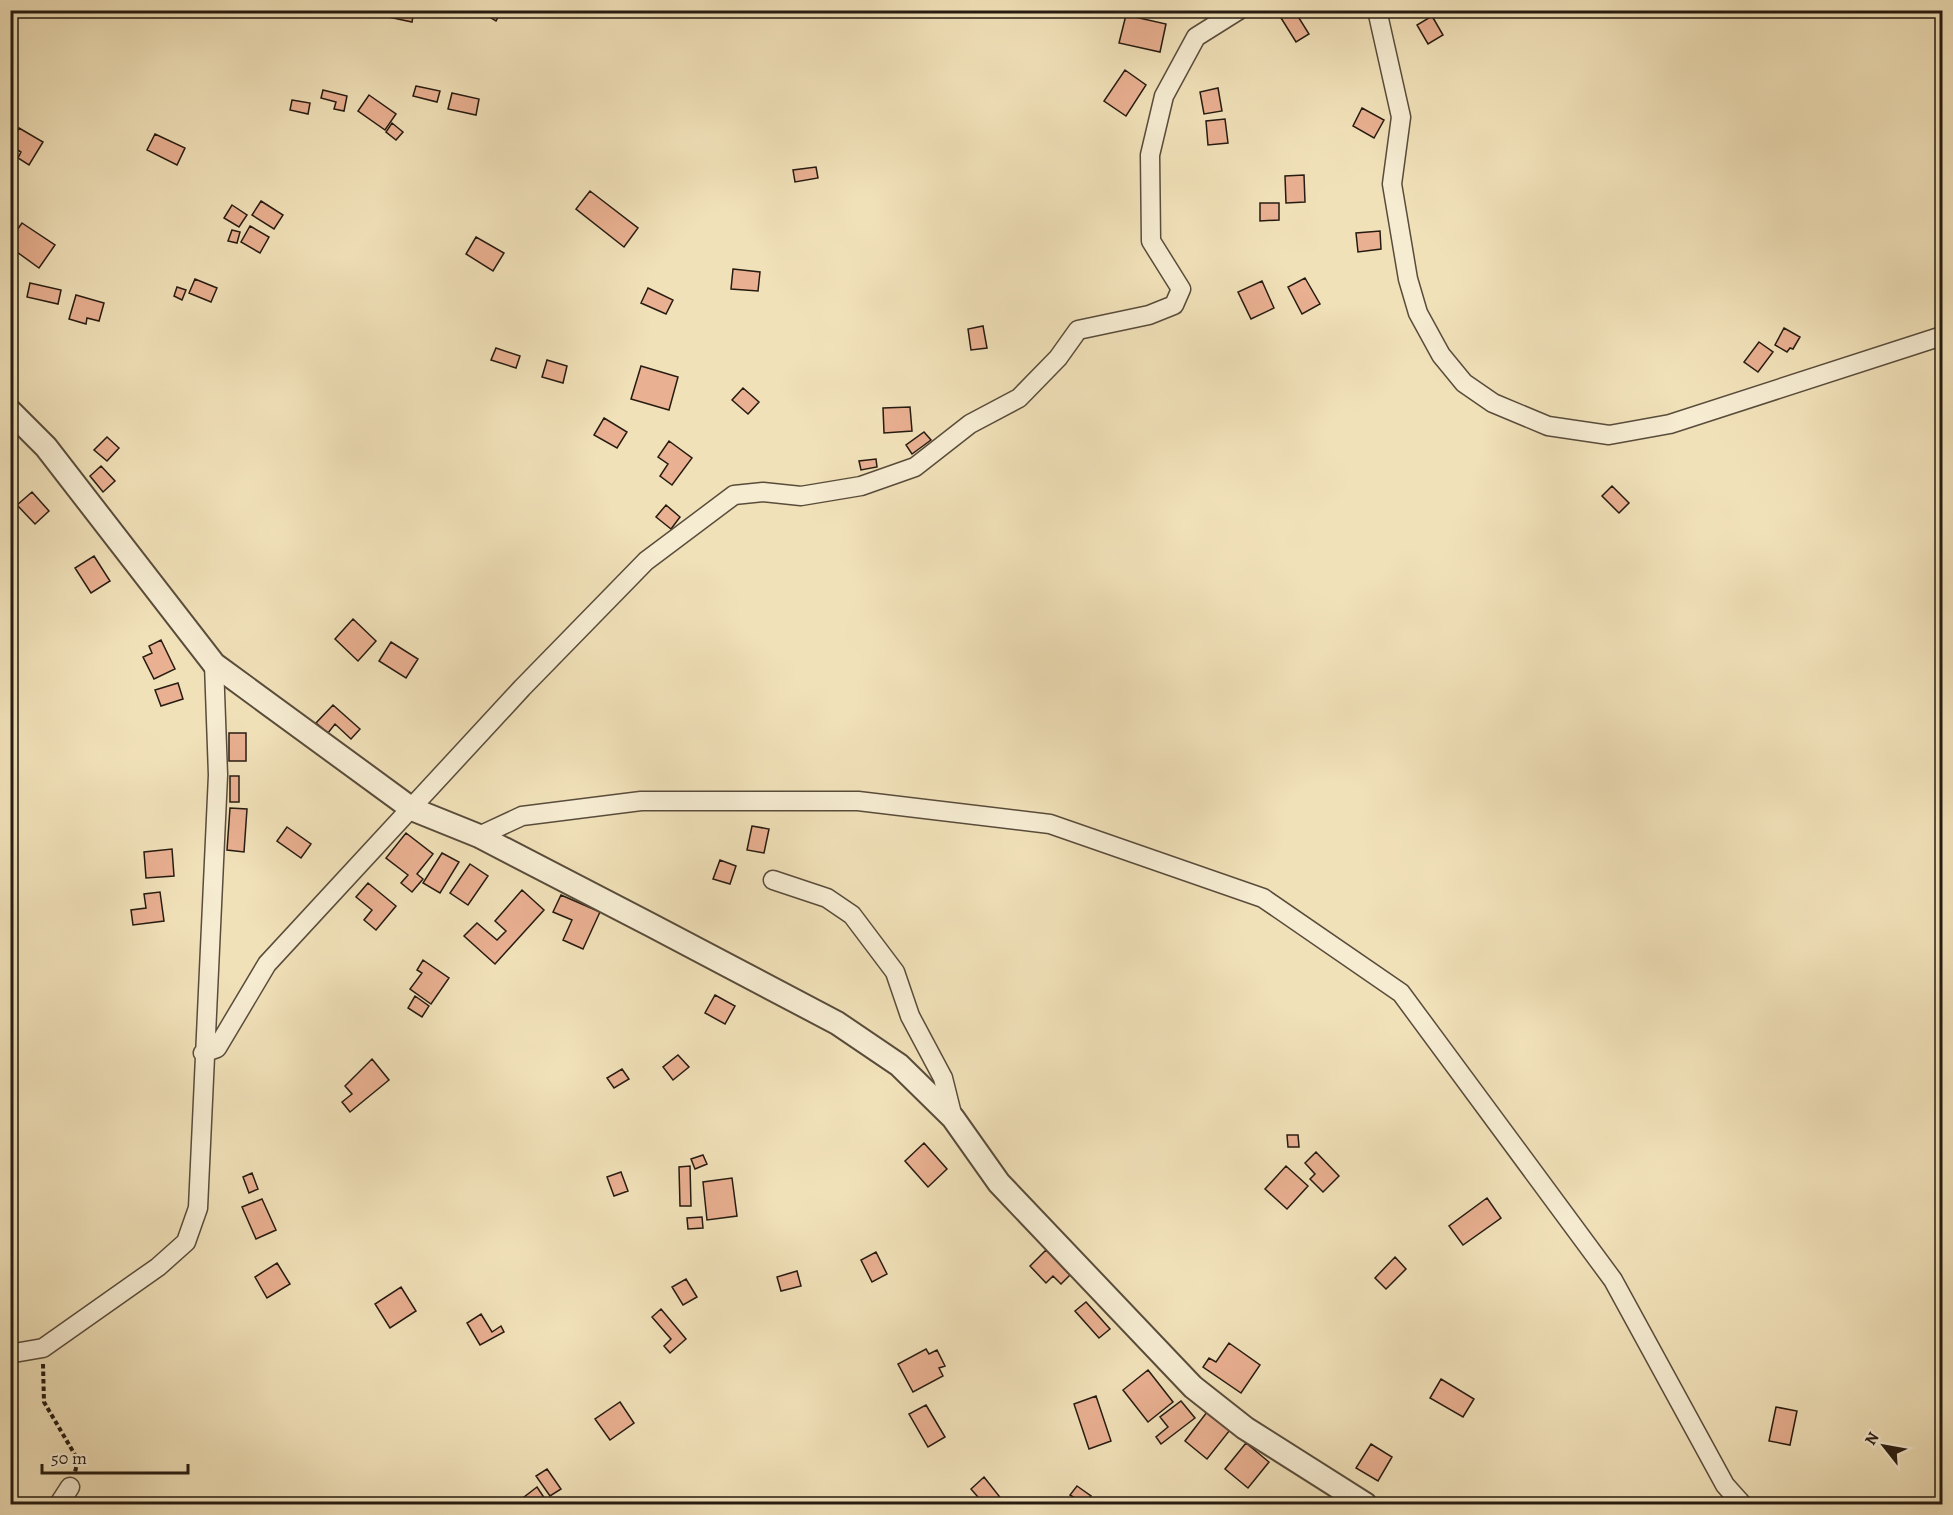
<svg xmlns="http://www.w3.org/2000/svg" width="1953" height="1515" font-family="Alegreya,serif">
  <rect width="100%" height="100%" fill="#f1e1b9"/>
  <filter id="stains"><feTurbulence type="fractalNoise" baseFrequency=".00333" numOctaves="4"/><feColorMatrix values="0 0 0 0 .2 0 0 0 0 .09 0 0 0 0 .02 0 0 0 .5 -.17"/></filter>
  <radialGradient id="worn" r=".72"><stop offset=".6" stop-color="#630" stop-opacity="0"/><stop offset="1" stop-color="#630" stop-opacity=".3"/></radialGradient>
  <path fill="#e9b091" stroke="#261b11" stroke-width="1.5" d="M380,10H414L412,22L379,15Z
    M478,10H502L496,21Z
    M1294,10L1309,34L1296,42L1281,18Z
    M1126,15L1166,24L1160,52L1119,43Z
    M1432,16L1443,35L1428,44L1417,25Z
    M1125,70L1146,85L1126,116L1104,101Z
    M416,86L440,91L437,102L413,96Z
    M1218,88L1222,111L1204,114L1200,92Z
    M323,90L347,96L344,111L334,109L336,102L321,98Z
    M452,93L479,99L476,115L448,109Z
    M369,95L396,114L385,130L358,111Z
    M292,100L310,103L308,114L290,110Z
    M1362,108L1384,120L1374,138L1353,126Z
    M1225,119L1228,143L1208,145L1206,121Z
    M392,123L403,132L396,140L386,132Z
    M19,128L43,142L29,165L18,158L21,152L10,145Z
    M155,134L185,148L177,165L147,150Z
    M816,167L818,178L795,182L793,170Z
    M1304,175L1305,202L1286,203L1285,176Z
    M590,191L638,228L624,247L576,209Z
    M261,201L283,215L274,229L252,215Z
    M1260,203H1279V220L1260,221Z
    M232,205L247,215L239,227L224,218Z
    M22,223L55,245L39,268L10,247V240Z
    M250,226L269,237L260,253L241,242Z
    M232,230L240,232L237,243L228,241Z
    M1380,231L1381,249L1358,252L1356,233Z
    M476,237L504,253L493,271L466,254Z
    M733,269L760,272L758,291L731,289Z
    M1305,278L1320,304L1302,314L1288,287Z
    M195,279L217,288L211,302L189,293Z
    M1262,281L1274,308L1251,319L1238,292Z
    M30,283L61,290L58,304L27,297Z
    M177,287L186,290L182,300L174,296Z
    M648,288L673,300L666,314L641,303Z
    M76,295L104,303L99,321L87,318L86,324L69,319Z
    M983,326L987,348L971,350L968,329Z
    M1784,328L1800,337L1793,349L1790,348L1787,352L1775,345Z
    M1759,342L1773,352L1758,372L1744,362Z
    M496,348L520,356L516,368L491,360Z
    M547,360L567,366L563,383L542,377Z
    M641,366L678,377L669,410L631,399Z
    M743,388L759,402L748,414L732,400Z
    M910,407L912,431L884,433L883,408Z
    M604,418L627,432L617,448L594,435Z
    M924,432L931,440L912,454L906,445Z
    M107,437L119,448L107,461L94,450Z
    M669,441L692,458L672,485L660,476L668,464L658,457Z
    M876,459L877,467L861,470L859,461Z
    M101,466L115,481L103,492L90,476Z
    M1612,486L1629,503L1619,513L1602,496Z
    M32,492L49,511L35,524L17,505Z
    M666,505L680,517L671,529L656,517Z
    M94,556L110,581L91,593L75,568Z
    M353,619L376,641L358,661L335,639Z
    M161,640L175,669L154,679L143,657L152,653L149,646Z
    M391,642L418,659L406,678L379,661Z
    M178,683L183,699L161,706L155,690Z
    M333,705L360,729L351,739L335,724L328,733L316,723Z
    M229,733H246V761H229Z
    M230,776H239V802H230Z
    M230,808L247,809L244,852L227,850Z
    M752,826L769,829L764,853L747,850Z
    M287,827L311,844L301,858L277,841Z
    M406,833L433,854L417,874L423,879L412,892L401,883L408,875L386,858Z
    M172,849L174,876L146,878L144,852Z
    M442,853L459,862L440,893L423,883Z
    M720,860L736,866L730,884L713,879Z
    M470,864L488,876L468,905L450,893Z
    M368,883L396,906L376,930L364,920L372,910L356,897Z
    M522,890L544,910L495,964L464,936L477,923L497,940L506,931L495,921Z
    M160,892L164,921L133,925L131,910L146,908L144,894Z
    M561,895L600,912L583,949L563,940L572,920L553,912Z
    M423,960L449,978L431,1004L410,989L422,973L417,970Z
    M715,995L735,1006L725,1024L705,1013Z
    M415,996L429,1006L422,1017L408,1008Z
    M678,1055L689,1067L673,1080L663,1067Z
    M372,1059L389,1080L350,1112L342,1102L352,1094L345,1086Z
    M622,1069L629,1079L614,1088L607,1078Z
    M1287,1135H1298L1299,1147H1288Z
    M924,1143L947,1169L928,1187L905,1161Z
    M1316,1152L1339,1176L1323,1192L1310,1179L1315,1174L1305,1163Z
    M703,1155L707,1164L695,1169L691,1159Z
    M690,1166L691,1206H680L679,1167Z
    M1286,1166L1308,1186L1287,1209L1265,1189Z
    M621,1172L628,1191L614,1196L607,1177Z
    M252,1173L258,1189L249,1193L243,1177Z
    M732,1178L737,1216L707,1220L703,1182Z
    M1487,1198L1501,1218L1463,1245L1449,1226Z
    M262,1199L276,1230L256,1239L242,1207Z
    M702,1217L703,1228L688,1229L687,1218Z
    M1046,1250L1070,1275L1061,1284L1053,1276L1046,1283L1030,1266Z
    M876,1252L887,1274L872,1282L861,1260Z
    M1395,1257L1406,1269L1386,1289L1375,1278Z
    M277,1263L290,1284L267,1298L255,1277Z
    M797,1271L801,1286L781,1291L777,1277Z
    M686,1279L697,1297L683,1305L672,1287Z
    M401,1287L416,1311L390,1328L375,1304Z
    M1086,1302L1110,1329L1099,1338L1075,1311Z
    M661,1309L686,1339L670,1353L664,1346L671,1339L652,1317Z
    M481,1314L492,1332L501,1326L504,1332L480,1345L467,1323Z
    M1229,1343L1260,1365L1241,1393L1203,1367L1209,1358L1216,1362Z
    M926,1349L929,1354L937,1350L945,1366L939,1368L943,1376L913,1392L898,1364Z
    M1148,1370L1173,1402L1148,1422L1123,1390Z
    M1441,1379L1474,1399L1463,1417L1430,1398Z
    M1096,1396L1111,1441L1089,1449L1074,1404Z
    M1181,1401L1195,1418L1161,1444L1156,1437L1168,1427L1160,1417Z
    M620,1402L634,1423L610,1440L595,1419Z
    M926,1405L945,1437L928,1447L909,1414Z
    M1776,1407L1797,1411L1790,1445L1769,1441Z
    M1207,1412L1230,1430L1207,1459L1185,1441Z
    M1246,1443L1269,1462L1248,1488L1225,1469Z
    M1371,1444L1392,1457L1378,1481L1356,1468Z
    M547,1469L561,1489L550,1496L536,1476Z
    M984,1477L1003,1501L999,1504H984L971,1489Z
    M1077,1486L1091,1496L1084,1504L1070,1495Z
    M537,1487L545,1499L537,1504H515Z"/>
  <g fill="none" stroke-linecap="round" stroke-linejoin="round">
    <g stroke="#594c3b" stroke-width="21">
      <path id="minor" d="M1377,10L1401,117L1392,184L1408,279L1418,313L1441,355L1464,383L1493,403L1548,426L1609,435L1670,424L1942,336
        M479,836L522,816L641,801H858L1050,824L1263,898L1401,993L1613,1280L1725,1485L1742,1504
        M773,880L827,898L852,915L895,972L910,1016L943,1078L953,1118
        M203,1053L217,1048L267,964L522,688L646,561L734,495L763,492L801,496L861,486L915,467L970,424L1019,398L1058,358L1078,330L1149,315L1174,305L1181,289L1151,241L1150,155L1164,96L1196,37L1239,10
        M10,1351L14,1353L43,1348L158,1267L186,1242L198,1208L218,775L214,664
        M59,1504L70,1487"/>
    </g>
    <g stroke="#594c3b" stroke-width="26">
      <path id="tertiary" d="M10,411L46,447L214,664L412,809L479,836L651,925L837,1023L899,1065L953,1118L999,1183L1193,1387L1245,1428L1365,1504"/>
    </g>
    <path stroke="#261b11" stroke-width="4" stroke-dasharray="4.5 3" stroke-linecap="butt" d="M43,1364L44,1402L78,1460L75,1472"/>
    <use href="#minor" stroke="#f6ecd2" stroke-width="18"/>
    <use href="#tertiary" stroke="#f6ecd2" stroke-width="22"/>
  </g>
  <rect width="1953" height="1515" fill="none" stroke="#f1e1b9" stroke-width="36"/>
  <rect x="12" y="12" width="1929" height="1491" fill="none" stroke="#261b11" stroke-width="3"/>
  <rect x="18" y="18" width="1917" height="1479" fill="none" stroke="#261b11" stroke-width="1.5"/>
  <g transform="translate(1884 1446) rotate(301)" stroke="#f6ecd2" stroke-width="4.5" paint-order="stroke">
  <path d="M0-4.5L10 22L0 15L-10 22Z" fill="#261b11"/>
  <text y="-9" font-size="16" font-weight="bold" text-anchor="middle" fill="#261b11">N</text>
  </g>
  <path d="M42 1464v9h146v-9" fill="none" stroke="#261b11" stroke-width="3"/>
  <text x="51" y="1464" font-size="18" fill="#261b11" stroke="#f6ecd2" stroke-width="4.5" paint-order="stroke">50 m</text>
  <rect width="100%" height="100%" filter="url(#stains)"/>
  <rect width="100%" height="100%" fill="url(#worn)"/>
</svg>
